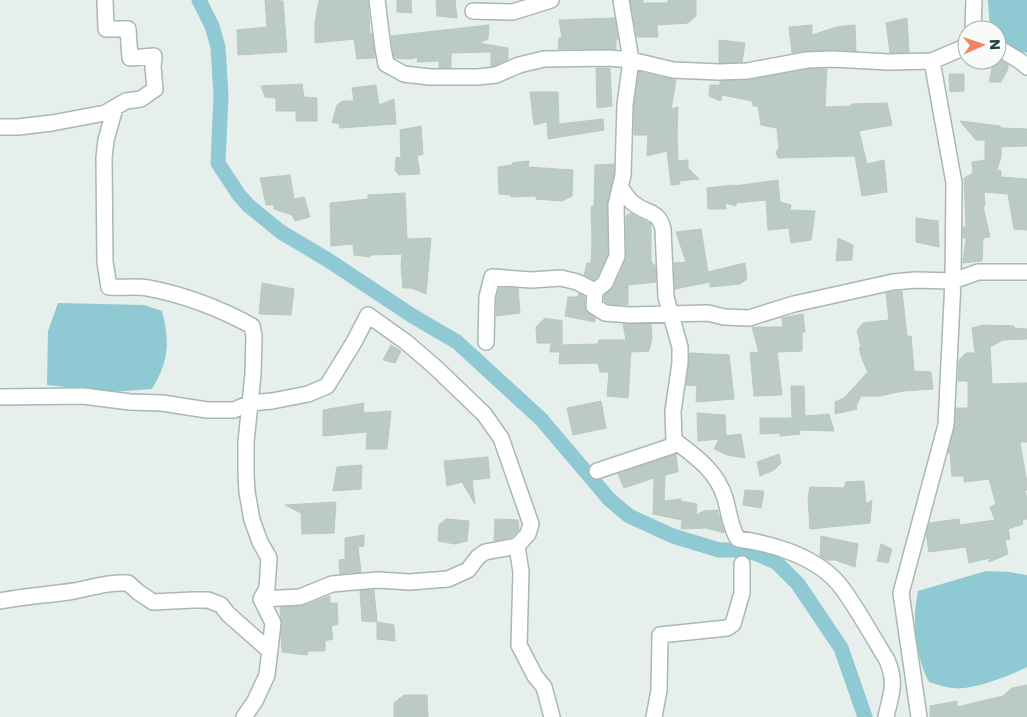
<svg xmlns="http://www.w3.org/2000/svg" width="1027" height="717" font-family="Poppins,sans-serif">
  <rect width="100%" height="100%" fill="#e6efeb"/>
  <path fill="#8ec9d4" d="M988,0H1027V53L1012,49L997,42V30H990Z
    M58,303L144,305L162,311C170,342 169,361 152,389L112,392L47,385L48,331Z
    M986,571L1009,572L1027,575V667C1009,676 972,691 952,688C944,687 936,684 929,682C919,664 914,635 915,614C915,606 917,598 918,591Z"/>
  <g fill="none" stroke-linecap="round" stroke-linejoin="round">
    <path stroke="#8ec9d4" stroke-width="15" d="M199,0L212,26L218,47L221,96L218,163L239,195L249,206L281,232L328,260L411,315L457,342L541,419L609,499L629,516L673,536L719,550H734L755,553L776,562L798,584L841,648L865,717"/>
  </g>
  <path fill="#bbcac4" stroke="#b8c9c2" d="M265,0L283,1L287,52L238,55L237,30L267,27Z
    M319,0H368L370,34L372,33L375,58L357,59L354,39L315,43V22Z
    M397,0H411L412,13L397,12Z
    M436,0H455L457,18L437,16Z
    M630,0H643V3H668V0H696V16L688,23L657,25L658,37H637Z
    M615,18L618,39H616V49H558L559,38H562L559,20Z
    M907,18L909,52L890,53L886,23Z
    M489,25L488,39L479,43L508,48V59L494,66H491V52L451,53V68H439V61L417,62L418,57L411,59L394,58L391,36Z
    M812,25V35L836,27L855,25L856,51L832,50L806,51L792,53L789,27Z
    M719,40L745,43L742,62L719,63Z
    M994,60H1000L1008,65V69L1001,82H989Z
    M596,68H610L612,106L597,108Z
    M808,69H827L825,107L851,106V104L887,103L892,125L859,131L867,164L884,160L887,192L862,196L855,156L778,158L776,152L779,148L777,128L761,125L758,106H753L752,101L722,95L721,101L709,96L710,85H720V81L749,80Z
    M639,72L676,80L671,109L678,107L677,134L678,161L688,160V168L699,179L679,181L680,184L671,185L667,151L647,156L648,135H634V106Z
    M949,74H964V91L950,92Z
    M302,84L304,97L317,98V121H296V111H276V98L265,97L261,86Z
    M376,85L379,105L394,99L396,124L340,128L339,123H332L337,105L342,101H354L352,88Z
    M530,92H558L559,124L603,119L604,130L548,139L547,122L534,125Z
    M960,121L1000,126L1001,128L1027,129V146L1001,147V157L997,170L1001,171V177L1027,179V230L1014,229L1008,194L984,192L985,206H983L990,237L983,238L982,261L963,263L966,238H963V227H966L964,178L973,173L972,162L985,160V140H976Z
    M421,126L423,154L417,156L420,174L399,175L395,170L396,157L401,158L400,130Z
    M529,161L528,167L573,170L572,196L562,201L536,199V196L511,197V195L499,194L498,167L512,165V163L518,162Z
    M614,164V174L607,205L608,254L597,277L594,280L584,275L587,263H591L592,241L591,207L594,206L595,165Z
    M290,175L294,199L304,197L310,217L295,221L292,215L274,209V205H266L260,178Z
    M778,180L780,202L791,205L790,210L815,211L811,240L791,243L789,228L768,230L766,200L736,203V206L725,203L726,209H708L707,188L735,185L734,186Z
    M405,193L407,239L431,238L426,294L411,288H403L401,266L402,254L370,255V257L354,255L353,244L331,246L330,203L368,199V195Z
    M630,213L651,224V260L653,265H655L656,282L628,285V305L608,304L604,301V296L614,287L626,259V216Z
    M916,218L938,221L939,247L916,242Z
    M701,229L708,272L745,263L747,279L740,284L710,287V282L675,289L674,263L686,262L676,232Z
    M838,238L853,245L852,260L836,261Z
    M262,283L294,289L291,315L259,314Z
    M500,287L518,288L520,313L496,316V298Z
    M902,291L907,336H911L914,371L931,372L933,389L903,391L880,396H861L856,406L857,409L835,414V402L844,398L868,372L862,359L859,348L861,347L857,331L863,323L889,320L886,293Z
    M579,293L585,297V310L595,318V322L565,316L568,297H578Z
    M803,314L805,332H802V351L777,352L782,395L754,396L750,352L759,353L752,327H783L782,318Z
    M545,318L562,321V345L598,344L599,340H626L623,324H651L652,338L649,351L631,352L628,398L607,396L609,372H600L598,363L559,364L560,352H550L551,343H537L536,327Z
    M984,325L1014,326V328L1027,329V339L1003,340L990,347L992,384L1027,383V442H1020L1027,483V490H1025L1027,500V519L1022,520L1023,524L1008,529L1010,539L1005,540L1008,554L989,562L990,558L969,563L966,547L929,552L926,534L929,523L959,519L960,525L995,520L990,507L996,504L989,479L964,482V476H952L950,453H948L955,427L956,408H968V381H958L959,360L966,353H975L972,328Z
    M391,345L401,351L395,363L383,360Z
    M690,353L729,355L734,399L696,402L697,386L686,385Z
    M791,386H804L805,416L829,414L834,431L799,430L800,434L780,436V433L760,434V418H792Z
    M601,401L606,428L573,435L567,408Z
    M364,403L363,413L391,411L387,449H366L367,432L323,436V410Z
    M697,413L725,415L726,436L741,434L745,458L727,455L714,449L719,439L698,441Z
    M676,454L678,472L665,475L664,501L681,499V501L697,504L696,515L704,511L718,510V515H720L724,533L706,528L681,529L682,520L653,514L654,478L624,488L618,474Z
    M779,454L781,463L774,470L760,476L757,462Z
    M488,457L490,478L472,480L475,504L462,482L447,486L444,461Z
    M362,465L361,489L333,491L337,467Z
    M864,481L866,504L872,500L870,523L810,529L808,497L810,487L844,488L846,482Z
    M745,490L764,491L761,508L743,505Z
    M336,502L334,533L302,534L301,513L285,505Z
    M446,519L469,521L467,541L455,544L438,541L439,525Z
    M495,519L518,520L519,530L512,537L494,541Z
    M364,535V546L358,547L361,572L340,574L339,560L345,559V538Z
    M821,536L858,544L855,567L835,560H826L820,556Z
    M881,544L892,549L888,563L877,561Z
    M374,590L377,622L362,621L360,591Z
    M330,596V603H337L338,624L331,626L333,639L325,641V651H308L307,655L282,652L280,607L301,606Z
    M377,622L394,625L395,641L377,639Z
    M1027,685V717H930V706L957,701V707L1003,696L1012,688Z
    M404,695H427L428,717H394V703Z"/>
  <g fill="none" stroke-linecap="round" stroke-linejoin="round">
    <g stroke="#a8b8b2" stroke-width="18">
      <path id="minor" d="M377,0L383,48L386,64L404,74L430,77H478L496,75L519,65L544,59L609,58L631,60L673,70L719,72L747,71L807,60L832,59L889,62L932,61
        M473,11L513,12L551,0
        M973,30L974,0
        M997,47L1020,61L1027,67
        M115,108L106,140L104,158L105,262L109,287C122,288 136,286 148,288C185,295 219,308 252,326L254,336L253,374L246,442V474L247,492L252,520L260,542L269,558L267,588L261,599L273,623L267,675L255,701L244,717
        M0,127H18L52,123L105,113L126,101L141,99L155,89L153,67L154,56L130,58L128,29H106L105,0
        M620,187C624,192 628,199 633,203C646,214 659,210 663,229L666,297L680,347V363L673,411L674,440C695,456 717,471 725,498C729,511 730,527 738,539C774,544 819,557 842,588C859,611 872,636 887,660C897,684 891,693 886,717
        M595,291L594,306L605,313L630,315L708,313L724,317L749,318L794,304L893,282L916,280L953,281L978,272H1027
        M486,342L487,297L492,277L531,280L561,278L577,282L595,291L605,283L617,256L616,205L623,175L625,105L631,60L621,0
        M0,397L83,396L130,402L162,403L207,410H234L250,403L272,401L308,394L327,386L354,342L368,315L406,342L435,367L484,414L501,438L531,524L528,534L517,546L521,572L519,645L535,676L544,687L552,717
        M597,471L672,446L674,440
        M261,599L300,597L332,584L354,582L378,580L410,582L448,579L468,570L478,557L485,552L517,546
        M0,601C25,596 49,595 74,591C94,587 108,582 128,583L138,592L153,602L193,600H208L221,605L228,614L270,651
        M654,717L659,690L660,635L727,628L733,624L742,593V564
        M919,717L901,593L946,425L953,281L954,183L932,61L967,46"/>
    </g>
    <use href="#minor" stroke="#fff" stroke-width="15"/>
  </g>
  <g transform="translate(982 45) rotate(88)"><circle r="24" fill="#f7fbf9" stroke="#a3b1ad"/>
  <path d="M0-4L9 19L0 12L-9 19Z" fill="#f4845f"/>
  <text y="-8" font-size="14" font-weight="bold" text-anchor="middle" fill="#24423a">N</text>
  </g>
</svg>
